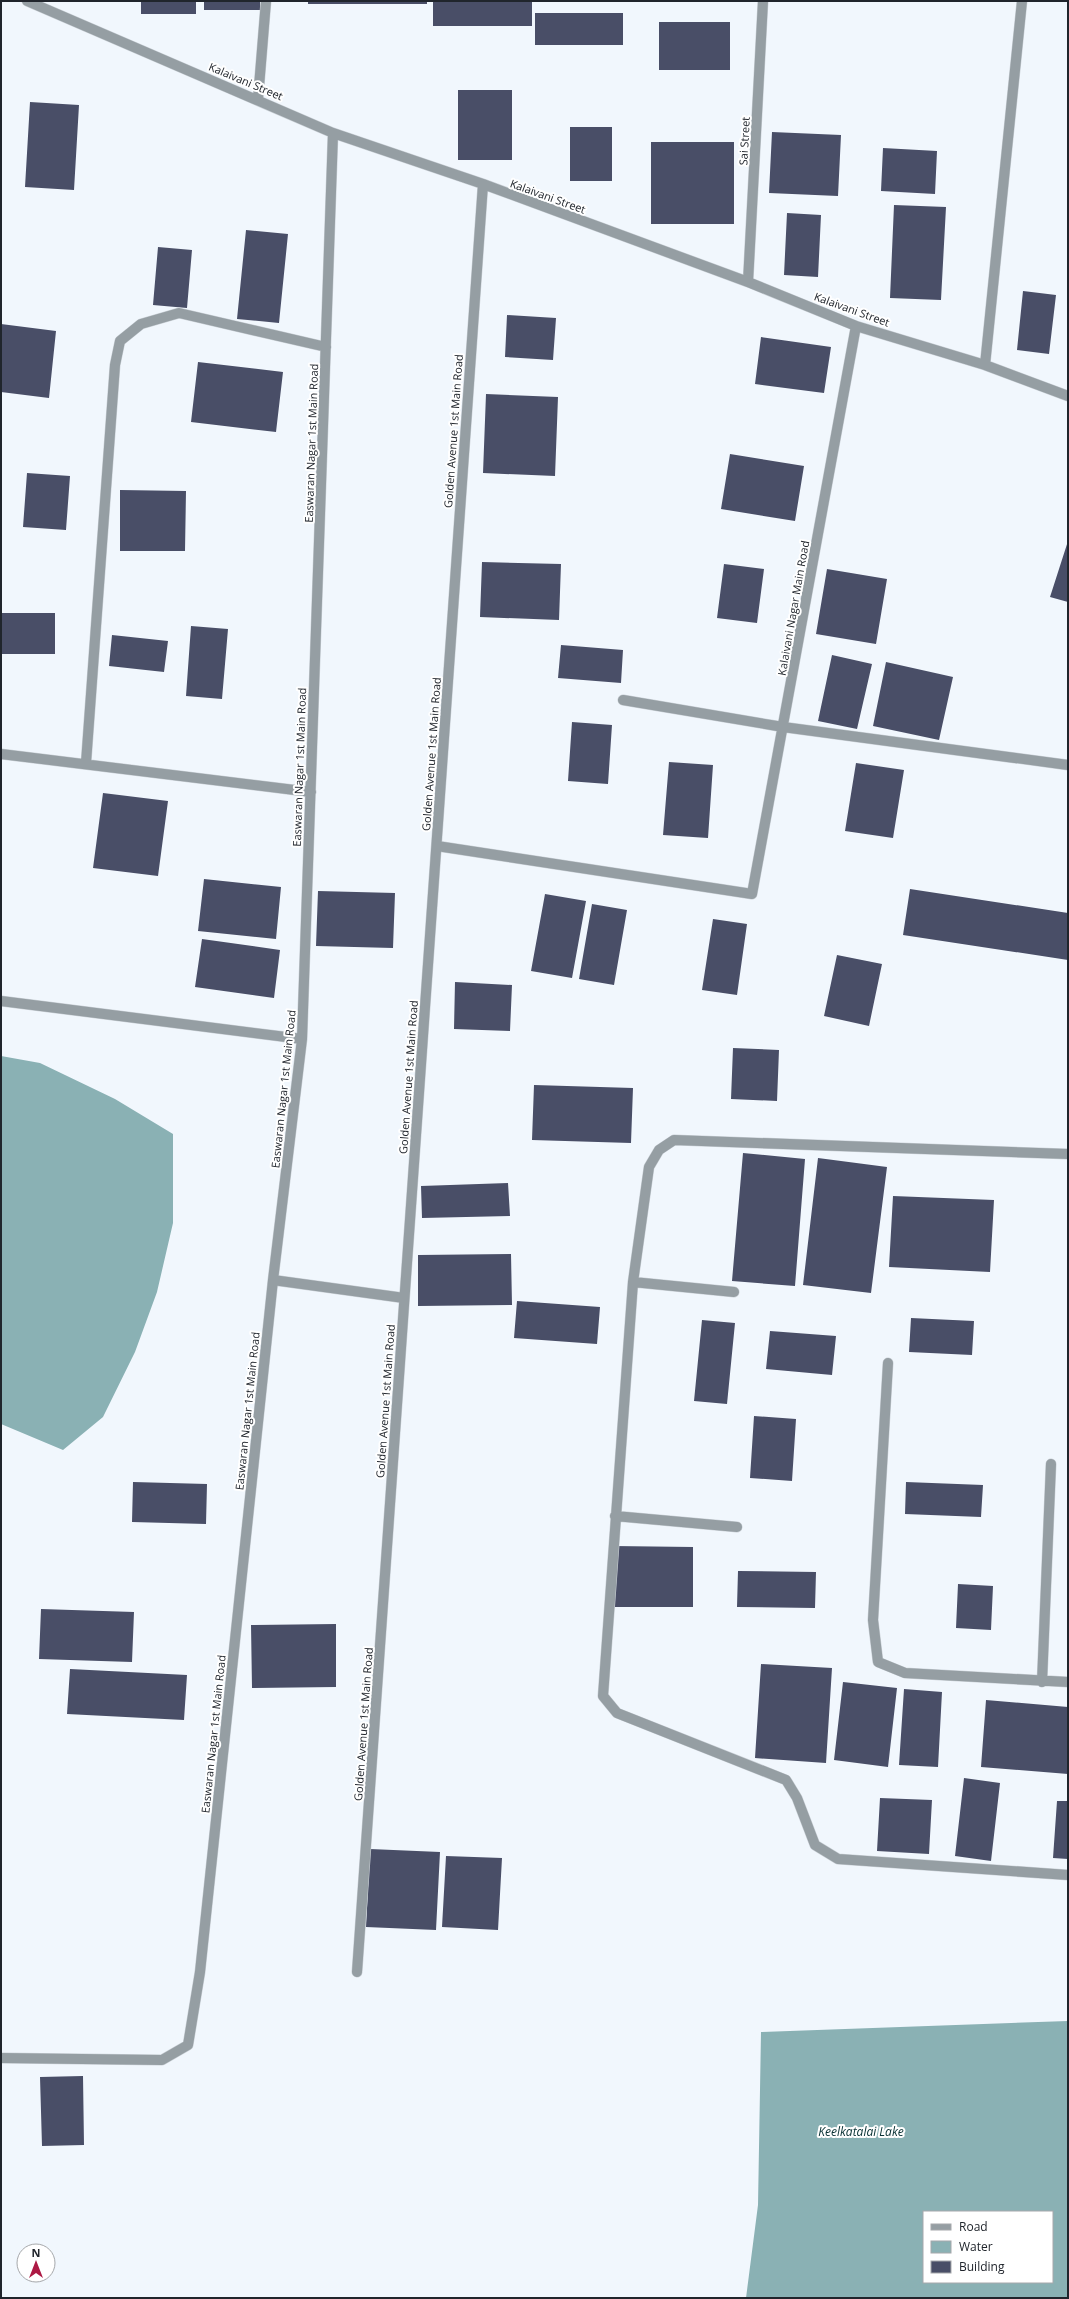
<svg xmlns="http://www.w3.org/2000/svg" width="1069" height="2299" font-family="'Open Sans',sans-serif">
  <rect width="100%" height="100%" fill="#f1f7fd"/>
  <path fill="#8ab1b4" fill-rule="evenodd" d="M1,1056L40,1063L115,1099L173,1134V1223L157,1292L135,1352L103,1417L63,1450L1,1424Z
    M1068,2021V2298H746L758,2205L761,2032ZM924,2212H1052V2282H924Z"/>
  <path fill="#494e67" d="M141,1H196V14H141Z
    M204,1H260V10H204Z
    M308,1H427V4H308Z
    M433,1H532V26H433Z
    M535,13H623V45H535Z
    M659,22H730V70H659Z
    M458,90H512V160H458Z
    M30,102L79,105L74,190L25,187Z
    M570,127H612V181H570Z
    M772,132L841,135L838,196L769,193Z
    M651,142H734V224H651Z
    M883,148L937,151L935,194L881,191Z
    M894,205L946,207L941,300L890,298Z
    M787,213L821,215L818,277L784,275Z
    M246,230L288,234L279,323L237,319Z
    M158,247L192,250L187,308L153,305Z
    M1023,291L1056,295L1049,354L1017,350Z
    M507,315L556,318L553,360L505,357Z
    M1,324L56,331L49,398L1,392Z
    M761,337L831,347L824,393L755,384Z
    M198,362L283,372L276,432L191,422Z
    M486,394L558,397L555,476L483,473Z
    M730,454L804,466L795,521L721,509Z
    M27,473L70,476L66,530L23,527Z
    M120,490L186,491L185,551H120Z
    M1068,541V602L1050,597Z
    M482,562L561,564L559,620L480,617Z
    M724,564L764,569L757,623L717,618Z
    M827,569L887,579L876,644L816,634Z
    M1,613H55V654H1Z
    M191,626L228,629L222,699L186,696Z
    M112,635L168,641L164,672L109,666Z
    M561,645L623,650L621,683L558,678Z
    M832,655L872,664L857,729L818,721Z
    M886,662L953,677L939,740L873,726Z
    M572,722L612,725L608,784L568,781Z
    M669,762L713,765L708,838L663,835Z
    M856,763L904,770L893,838L845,831Z
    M103,793L168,801L158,876L93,868Z
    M204,879L281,887L276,939L198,931Z
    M910,889L1068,913V960L903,935Z
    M318,891L395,893L393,948L316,946Z
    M545,894L586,901L572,978L531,971Z
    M592,904L627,910L614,985L579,979Z
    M713,919L747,924L737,995L702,990Z
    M202,939L280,950L274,998L195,987Z
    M837,955L882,964L869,1026L824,1016Z
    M455,982L512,985L510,1031L454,1029Z
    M733,1048L779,1050L777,1101L731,1099Z
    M534,1085L633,1088L631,1143L532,1140Z
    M743,1153L805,1159L795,1286L732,1281Z
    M818,1158L887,1167L871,1293L803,1285Z
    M508,1183L510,1216L422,1218L421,1186Z
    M893,1196L994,1200L990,1272L889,1267Z
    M511,1254L512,1305L418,1306V1255Z
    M517,1301L600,1307L597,1344L514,1338Z
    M911,1318L974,1321L972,1355L909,1352Z
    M702,1320L735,1323L727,1404L694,1401Z
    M770,1331L836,1336L832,1375L766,1369Z
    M754,1416L796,1419L792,1481L750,1478Z
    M133,1482L207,1484L206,1524L132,1522Z
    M906,1482L983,1485L981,1517L905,1514Z
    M613,1546L693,1547V1607H612Z
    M738,1571L816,1572L815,1608L737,1607Z
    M958,1584L993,1586L991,1630L956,1628Z
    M41,1609L134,1612L132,1662L39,1659Z
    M336,1624V1687L252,1688L251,1625Z
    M761,1664L832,1668L826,1763L755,1758Z
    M70,1669L187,1675L184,1720L67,1714Z
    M843,1682L897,1688L888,1767L834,1760Z
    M904,1689L942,1692L938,1767L899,1765Z
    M986,1700L1068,1707V1774L981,1767Z
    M964,1778L1000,1783L991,1861L955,1856Z
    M880,1798L932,1800L929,1854L877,1851Z
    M1057,1801H1068V1859L1053,1858Z
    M370,1849L440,1852L436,1930L366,1927Z
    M446,1856L502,1858L498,1930L442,1927Z
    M83,2076L84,2145L42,2146L40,2077Z"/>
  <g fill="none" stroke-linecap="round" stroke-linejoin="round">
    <g stroke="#cbd1d7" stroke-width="11">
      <path id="minor" d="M27,1L333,133L483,184L748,282L856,326L985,365L1068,396
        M258,99L266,1
        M748,282L763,1
        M985,365L1022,1
        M623,700L783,727L1068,765
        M1,754L311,792
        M86,763L115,365L120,341L141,324L179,313L326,347
        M437,846L752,894L856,326
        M1,1001L302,1039
        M1068,1154L674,1140L659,1150L649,1167L633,1282L603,1696L617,1713L786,1780L797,1798L815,1845L838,1859L1068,1875
        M273,1280L404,1298
        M633,1282L734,1292
        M888,1363L873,1620L878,1662L905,1673L1068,1682
        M615,1516L737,1527
        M1042,1682L1051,1464
        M357,1972L483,184
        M1,2058L162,2060L188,2045L200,1972L273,1280L302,1039L333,133"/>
    </g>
    <use href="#minor" stroke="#959ea3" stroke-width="10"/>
  </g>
  <g text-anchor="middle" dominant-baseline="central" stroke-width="4" stroke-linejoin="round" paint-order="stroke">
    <g font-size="11" fill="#20252c" stroke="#fff">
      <text transform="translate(246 81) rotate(23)">Kalaivani Street</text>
      <text transform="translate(744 141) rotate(-87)">Sai Street</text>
      <text transform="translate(548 196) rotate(20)">Kalaivani Street</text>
      <text transform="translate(852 309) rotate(20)">Kalaivani Street</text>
      <text transform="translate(453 431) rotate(-86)">Golden Avenue 1st Main Road</text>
      <text transform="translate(311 443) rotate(-88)">Easwaran Nagar 1st Main Road</text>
      <text transform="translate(793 608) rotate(-80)">Kalaivani Nagar Main Road</text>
      <text transform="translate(431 754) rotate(-86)">Golden Avenue 1st Main Road</text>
      <text transform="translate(299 767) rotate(-88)">Easwaran Nagar 1st Main Road</text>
      <text transform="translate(408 1077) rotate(-86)">Golden Avenue 1st Main Road</text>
      <text transform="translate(283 1089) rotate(-84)">Easwaran Nagar 1st Main Road</text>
      <text transform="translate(385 1401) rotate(-86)">Golden Avenue 1st Main Road</text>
      <text transform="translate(247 1411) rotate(-84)">Easwaran Nagar 1st Main Road</text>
      <text transform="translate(363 1724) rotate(-86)">Golden Avenue 1st Main Road</text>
      <text transform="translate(213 1734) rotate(-84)">Easwaran Nagar 1st Main Road</text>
    </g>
    <g font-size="12" font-style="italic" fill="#073033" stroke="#fff">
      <text x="861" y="2131">Keelkatalai Lake</text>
    </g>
  </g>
  <rect width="1069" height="2299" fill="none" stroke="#20252c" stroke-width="4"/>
  <rect x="923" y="2211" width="130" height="72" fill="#ffffff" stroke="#a6a8ab"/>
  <rect x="931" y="2224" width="20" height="6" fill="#959ea3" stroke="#a6a8ab"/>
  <text x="959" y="2231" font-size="12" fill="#20252c">Road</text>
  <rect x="931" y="2241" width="20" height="12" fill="#8ab1b4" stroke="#a6a8ab"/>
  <text x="959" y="2251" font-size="12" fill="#20252c">Water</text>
  <rect x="931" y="2261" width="20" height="12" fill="#494e67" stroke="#a6a8ab"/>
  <text x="959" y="2271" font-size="12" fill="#20252c">Building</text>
  <g transform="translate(36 2263)"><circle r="19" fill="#ffffff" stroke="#a6a8ab"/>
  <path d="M0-3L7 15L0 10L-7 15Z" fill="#ad1944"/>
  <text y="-6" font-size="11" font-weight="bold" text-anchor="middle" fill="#20252c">N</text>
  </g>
</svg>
